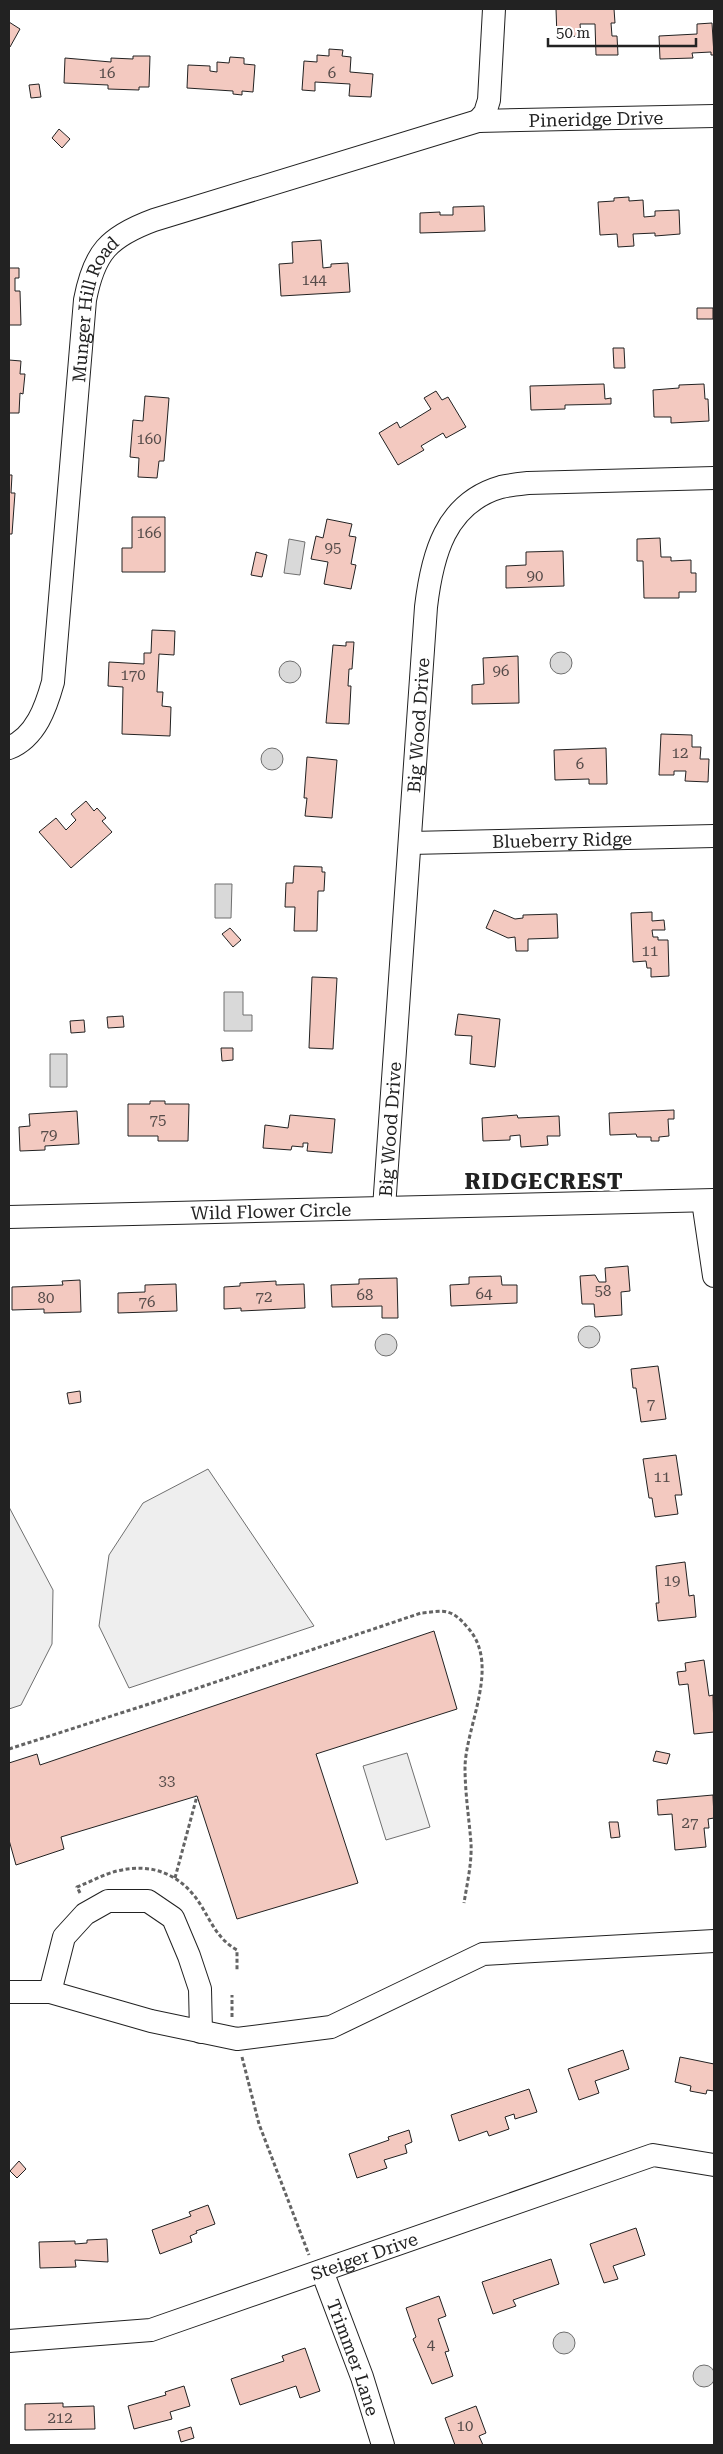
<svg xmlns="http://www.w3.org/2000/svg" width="723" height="2454" font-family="'Roboto Serif',serif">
  <rect width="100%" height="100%" fill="#fff"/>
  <path fill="#eee" stroke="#6f6f6f" d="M208,1469L314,1626L129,1688L99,1626L109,1555L143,1503Z
    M9,1507L53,1590L52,1644L21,1705L9,1709Z
    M407,1753L430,1827L386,1840L363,1766Z"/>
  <path fill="#d9d9d9" stroke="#6f6f6f" d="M289,539L305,542L300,575L284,573Z
    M550 663a11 11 0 1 1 22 0a11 11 0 1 1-22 0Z
    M279 672a11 11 0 1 1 22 0a11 11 0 1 1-22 0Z
    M261 759a11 11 0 1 1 22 0a11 11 0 1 1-22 0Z
    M215,884H232L231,918H215Z
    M224,992H243V1015H252V1031H224Z
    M50,1054H67V1087H50Z
    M578 1337a11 11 0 1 1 22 0a11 11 0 1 1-22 0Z
    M375 1345a11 11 0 1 1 22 0a11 11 0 1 1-22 0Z
    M553 2343a11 11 0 1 1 22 0a11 11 0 1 1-22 0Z
    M693 2376a11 11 0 1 1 22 0a11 11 0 1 1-22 0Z"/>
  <path fill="#f3c9c0" stroke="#222" d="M556,9H614L615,23H611L612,36H617L618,55H596L595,24H580L581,36L557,37Z
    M9,22L20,29L10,47L9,46Z
    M712,23L714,55H711V52L692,53L693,58L660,59L659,36L697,34V24Z
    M329,49L343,50L342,56L351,57L350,72L373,74L371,97L349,96L350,84L315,82V91L302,90L304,61L317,62V55L329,56Z
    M133,56H150L149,87H139V90L108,89V85L64,83L65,58L111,62V58L133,59Z
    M230,57L244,58V64L255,65L253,92L242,91V95L233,94V91L187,88L188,65L210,66V71L217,72V62L229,63Z
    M39,84L41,97L31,98L29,85Z
    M59,129L70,139L62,148L52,138Z
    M629,197V201L643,200L644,217L655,216V211L679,210L680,234L655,236V233L633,234L634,246L618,247L617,234L600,235L598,202L614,201V198Z
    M484,206L485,231L420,233V213L440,212V215H453V207Z
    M321,240L323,268L331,267V264L348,263L350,292L281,296L279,264L293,263L292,242Z
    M9,268H19V278H15V291H20L21,325H9Z
    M697,308H713V319H697Z
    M613,348H624L625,368H614Z
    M9,360L21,361L20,374H25L23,394L20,393L19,413H9Z
    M604,384L605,399L611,398V404L565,405V409L531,410L530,386Z
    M704,384L705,399H708L709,421L671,423V417H654L653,390L679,388V385Z
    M436,391L442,400L448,397L466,427L446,438L443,433L421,446L424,450L398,465L379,433L397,422L400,428L431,409L424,398Z
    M145,396L169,398L164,461H159L157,478L138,477L139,458L130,457L133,420L143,421Z
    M9,475H12L11,493H15L12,534H9Z
    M132,517H165V572H122V548H132Z
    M327,519L352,524L349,536L356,537L351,564L356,565L351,589L324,584L328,562L311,559L316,536L323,538Z
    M660,538L661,557H671V561L691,560V573H696V592H679V598H644L643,561H637V539Z
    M563,551L564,586L506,588V566L526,565V552Z
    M256,552L267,555L262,577L251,575Z
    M152,630L175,631L174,655L159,654L157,692H163L162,706L171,707L170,736L122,734L123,687L108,686L109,662L144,664V653H151Z
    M346,642H354L352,669H349L348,686H351L349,724L326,723L333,645L346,646Z
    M518,656L519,703L472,704V685L484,684L483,658Z
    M661,734L692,735V747H701L700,759H709L708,782L685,781L686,771H674V775H659Z
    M606,748L607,784H589V779L555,780L554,750Z
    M307,757L337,760L332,818L305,816L307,798H304Z
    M86,801L94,811L97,808L106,818L102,821L112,832L71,868L39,832L56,818L66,830L76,820L71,814Z
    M294,866L322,867V872H325L324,891H318L317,931H294L295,907H285L286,883H293Z
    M494,910L515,919L523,918V915L557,914L558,938L528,939V951H516L515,937L508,938L486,928Z
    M652,912V921L664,920L665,930H652L653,937H658V940H668L669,976L651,977V968H647L646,961L633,962L631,913Z
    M230,928L241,940L233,947L222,934Z
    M312,977L337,978L333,1049L309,1048Z
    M458,1014L500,1019L495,1067L470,1064L472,1036L455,1035Z
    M123,1016L124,1027L108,1028L107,1017Z
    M84,1020L85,1032L71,1033L70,1021Z
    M221,1048H233V1060L222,1061Z
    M150,1101H165V1104H189L188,1141H158V1136H128V1104H150Z
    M674,1110V1119H668L669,1136L659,1137V1141H651V1137H637L636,1134L610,1135L609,1113Z
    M77,1111L79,1144L45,1146V1150L20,1151L19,1127L30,1126L29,1114Z
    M290,1115L335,1119L332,1153L307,1151L308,1143H303V1147L292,1146L291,1150L263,1148L265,1125L288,1128Z
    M517,1115L518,1118L559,1116L560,1136H547L548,1145L521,1147L520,1135L510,1136V1140L483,1141L482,1118Z
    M628,1266L630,1291L621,1292L622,1315L595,1317L594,1304H582L580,1276L595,1275L599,1282H606L605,1268Z
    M501,1276L502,1285H517V1303L451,1306L450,1285L469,1284V1277Z
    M397,1278L398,1318H382V1306L332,1307L331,1285L359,1284V1279Z
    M80,1280L81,1312L44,1313V1309L12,1310V1287L63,1285L62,1281Z
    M276,1281V1285L304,1284L305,1308L241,1311V1308L224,1309V1287L240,1286V1283Z
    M176,1284L177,1311L118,1313V1293L145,1292V1285Z
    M658,1366L666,1419L641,1422L636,1388H633L631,1369Z
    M80,1391L81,1402L69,1404L67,1393Z
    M676,1455L682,1495H675L678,1514L655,1517L652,1498H649L643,1459Z
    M685,1562L689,1596L694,1595L696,1617L658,1621L656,1603H659L656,1566Z
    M434,1631L457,1709L316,1754L358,1883L237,1919L197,1796L61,1837L64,1849L16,1865L9,1840V1763L37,1754L40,1765Z
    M704,1660L709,1696L713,1695L714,1732L694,1734L688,1684L679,1685L677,1672L686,1671L685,1663Z
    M656,1751L670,1754L667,1764L653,1761Z
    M713,1795L714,1818L708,1819L709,1828H704L706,1847L675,1850L672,1814L658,1815L657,1800Z
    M609,1822H618L620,1837L611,1838Z
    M623,2050L629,2069L595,2081L599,2093L579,2100L568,2069Z
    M680,2057L714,2064V2091L707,2090L706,2094L690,2091L691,2086L675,2082Z
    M529,2089L537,2112L515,2119L514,2114L505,2117L509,2129L489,2136L487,2131L459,2141L451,2115Z
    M409,2130L412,2142L405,2145L407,2153L384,2160L387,2168L357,2178L349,2154L389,2140L388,2137Z
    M19,2161L26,2169L17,2178L10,2171Z
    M208,2205L215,2224L196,2231L197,2233L190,2236L192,2242L160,2254L152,2230L191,2216L189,2212Z
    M636,2228L645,2255L613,2266L618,2279L604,2283L590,2244Z
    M107,2239L108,2262L75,2260L76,2267L40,2268L39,2242L75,2241V2244L87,2243V2240Z
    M551,2259L559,2284L513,2300L516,2306L493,2314L482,2282Z
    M439,2296L446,2316L438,2319L449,2351L445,2352L453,2376L432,2384L413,2339L416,2337L406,2308Z
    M305,2348L320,2391L300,2398L296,2386L240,2405L231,2379L284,2361L282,2356Z
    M184,2386L190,2406L170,2412L172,2419L134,2429L128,2406L166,2395L165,2392Z
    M63,2403V2407L94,2406L95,2429L25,2430V2404Z
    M476,2406L486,2433L479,2436L483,2445H455L445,2418Z
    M191,2427L194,2438L181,2442L178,2431Z"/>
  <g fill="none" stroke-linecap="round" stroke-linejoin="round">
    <g stroke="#222" stroke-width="24">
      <g id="minor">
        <path d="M478,121L485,113L489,100L494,9"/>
        <path id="s1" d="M9,748C36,737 46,707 53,682L85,300C94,253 108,237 154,220L478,121L714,116"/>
        <path id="s2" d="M410,843L714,836"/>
        <path d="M703,1201L714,1276"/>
        <path id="s3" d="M384,1208L426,607C432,556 445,503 501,487C509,485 519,484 528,483L714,478"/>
        <path id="s4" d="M9,1217L714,1200"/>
        <path d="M9,1992H50L151,2021L237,2039L331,2027L483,1954L714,1941"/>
        <path d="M50,1992L64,1937L85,1914L108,1901H148L173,1918L189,1956L200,1989L201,2032"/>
        <path id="s5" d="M322,2271L362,2377L383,2445"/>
        <path id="s6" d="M9,2341L151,2330L653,2155L714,2165"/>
      </g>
    </g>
    <path stroke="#646464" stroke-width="3" stroke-dasharray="4 2.5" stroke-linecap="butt" d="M9,1749L180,1694L421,1613C428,1613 440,1610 447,1612C456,1614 462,1621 468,1628C501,1665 466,1725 465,1767C465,1793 469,1818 471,1843C472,1863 467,1884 464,1903
      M175,1878L197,1796
      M80,1893L77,1887C90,1882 104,1874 117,1871C153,1862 183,1875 202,1907C212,1924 219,1940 237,1950V1970
      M232,2017V1995
      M242,2057L259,2124L309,2255"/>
    <use href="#minor" stroke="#fff" stroke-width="22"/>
  </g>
  <g text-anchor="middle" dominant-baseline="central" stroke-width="4" stroke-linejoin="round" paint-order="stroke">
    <g font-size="15" fill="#564c4a">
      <text x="107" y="73">16</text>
      <text x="332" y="73">6</text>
      <text x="314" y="280">144</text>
      <text x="149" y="439">160</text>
      <text x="149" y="533">166</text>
      <text x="333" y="548">95</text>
      <text x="535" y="576">90</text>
      <text x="501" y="671">96</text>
      <text x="133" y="675">170</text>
      <text x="680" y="753">12</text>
      <text x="580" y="764">6</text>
      <text x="650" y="951">11</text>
      <text x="158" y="1120">75</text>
      <text x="49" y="1135">79</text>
      <text x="603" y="1291">58</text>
      <text x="484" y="1294">64</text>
      <text x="365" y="1295">68</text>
      <text x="264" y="1297">72</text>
      <text x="46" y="1298">80</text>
      <text x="147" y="1302">76</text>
      <text x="651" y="1404">7</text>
      <text x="662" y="1477">11</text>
      <text x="672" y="1581">19</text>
      <text x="167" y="1781">33</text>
      <text x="690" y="1823">27</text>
      <text x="431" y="2345">4</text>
      <text x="60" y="2418">212</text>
      <text x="465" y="2426">10</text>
    </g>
    <g font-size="18" fill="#222" stroke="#fff">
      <text stroke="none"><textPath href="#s1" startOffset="1035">Pineridge Drive</textPath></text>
      <text stroke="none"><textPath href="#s1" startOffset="459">Munger Hill Road</textPath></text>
      <text stroke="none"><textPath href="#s3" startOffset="484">Big Wood Drive</textPath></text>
      <text stroke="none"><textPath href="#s2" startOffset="152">Blueberry Ridge</textPath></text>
      <text stroke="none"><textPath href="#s3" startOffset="79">Big Wood Drive</textPath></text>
      <text stroke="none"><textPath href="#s4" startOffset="262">Wild Flower Circle</textPath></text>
      <text stroke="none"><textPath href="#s6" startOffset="368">Steiger Drive</textPath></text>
      <text stroke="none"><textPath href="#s5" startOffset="92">Trimmer Lane</textPath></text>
    </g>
    <g font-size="22" font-weight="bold" letter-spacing="1" fill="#222" stroke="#fff">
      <text x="544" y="1181">RIDGECREST</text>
    </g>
  </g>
  <rect width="723" height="2454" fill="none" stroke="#222222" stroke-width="20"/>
  <path d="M548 38v8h148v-8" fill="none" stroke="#222222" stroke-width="2.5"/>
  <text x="556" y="38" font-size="15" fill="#222222" stroke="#ffffff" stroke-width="4" paint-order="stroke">50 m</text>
</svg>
